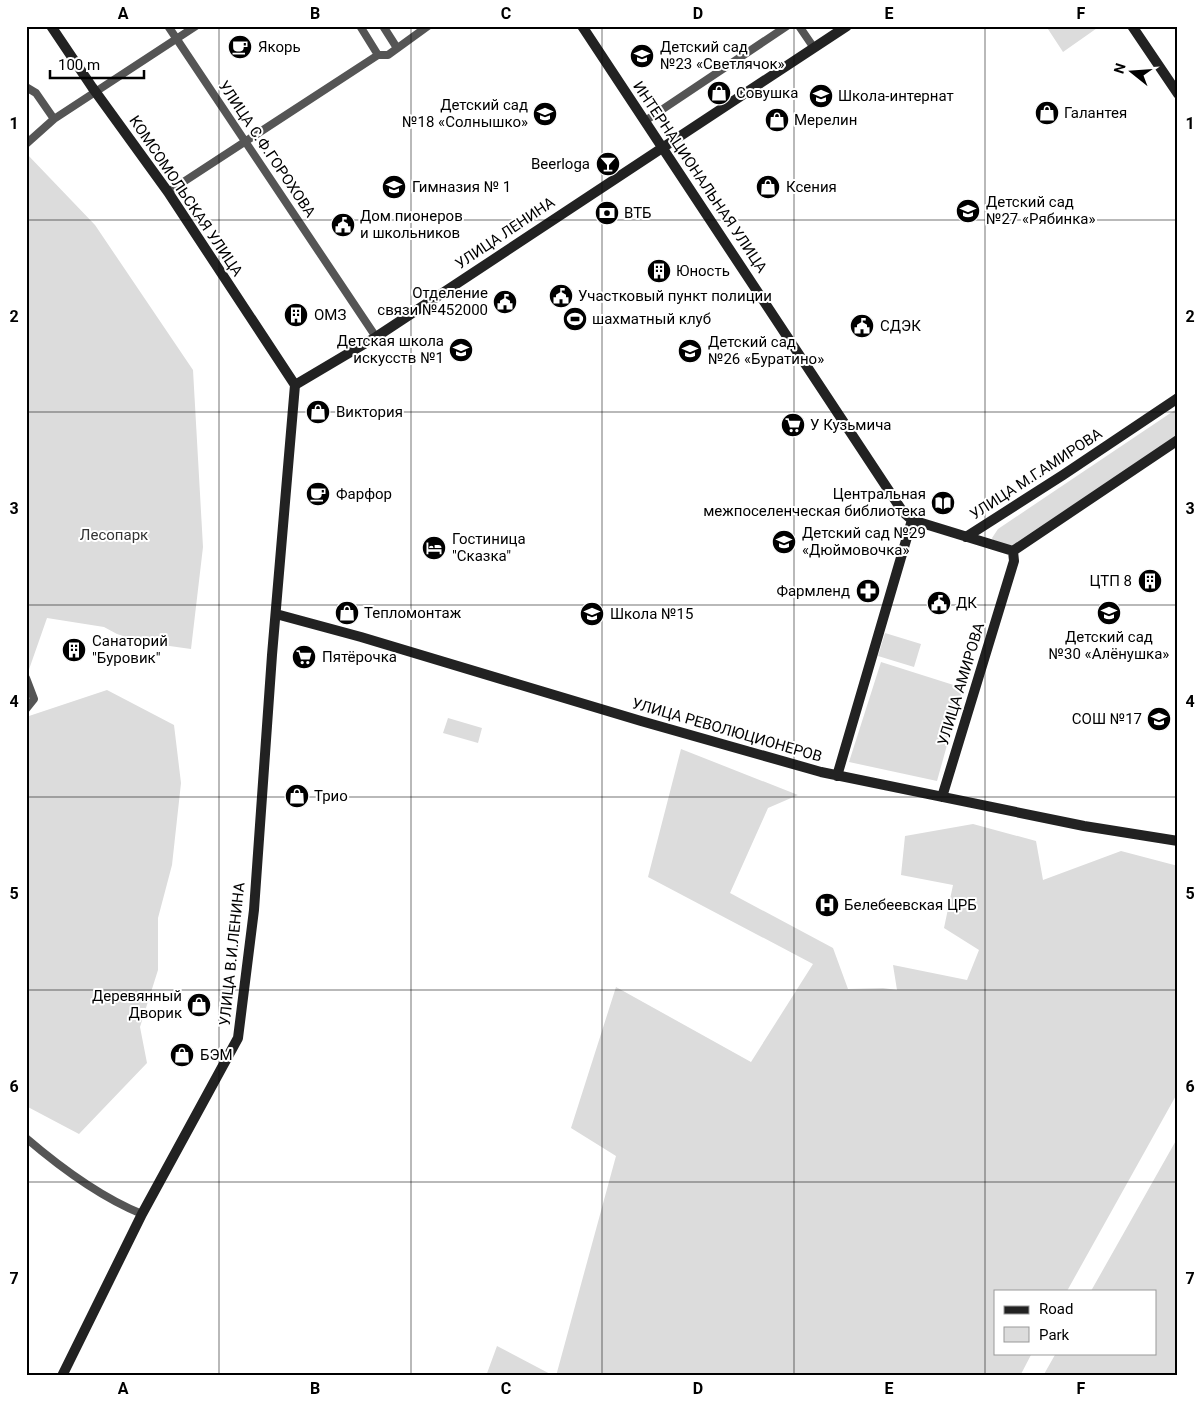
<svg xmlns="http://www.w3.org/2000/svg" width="1204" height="1402" font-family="Roboto,sans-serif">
  <rect width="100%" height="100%" fill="#fff"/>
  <path fill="#dcdcdc" d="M1046,26H1100L1063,52Z
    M26,153L95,225L193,370L203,547L191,649L141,642L117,634L104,627L47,618L26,678Z
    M1178,408V436L1010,548L997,547L992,538L998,529Z
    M885,633L921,644L914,667L878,656Z
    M881,662L963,688L937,781L849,762Z
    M107,690L174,725L181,783L172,865L158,918V970L140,1027L147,1063L79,1134L26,1106V717Z
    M448,718L482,728L478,743L443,733Z
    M681,749L798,795L768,808L730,893L833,948L848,989L883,988L897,990L893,965L967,980L979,950L944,928L953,885L901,875L905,836L973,824L1036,841L1043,880L1121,851L1178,866V1092L1067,1291H995V1353H1032L1020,1376H556L616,1156L571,1128L616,987L751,1062L813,964L648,877Z
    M1178,1137V1376H1043L1056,1353H1155V1291H1091Z
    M497,1346L554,1376H486Z"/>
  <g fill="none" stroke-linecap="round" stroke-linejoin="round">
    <path stroke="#555" stroke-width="8" d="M168,26L376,337
      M360,26L378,55
      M383,26L397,48
      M799,26L814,48
      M26,87L36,93L54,119
      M645,121L787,26
      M26,144L54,119L196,26
      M168,192L378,55H388L428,26
      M26,678L34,699L26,709
      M26,1138C61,1168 100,1197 142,1214"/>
    <path stroke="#222" stroke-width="10" d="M51,26L92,87L168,192L295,385
      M582,26L903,512L912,520L1013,551
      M1132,26L1178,94
      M295,385L376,337L847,26
      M966,537L1063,475L1178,398
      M1013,551L1178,440
      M276,614L361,637L641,721L821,772L1084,826L1178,841
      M837,776L912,520
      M942,797L1014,561L1013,551
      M62,1376L142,1214L238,1038L254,910L272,655L295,385"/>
  </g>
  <path fill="none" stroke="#000" stroke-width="1" stroke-opacity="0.55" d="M219,26V1376M411,26V1376M602,26V1376M794,26V1376M985,26V1376M26,220H1178M26,412H1178M26,605H1178M26,797H1178M26,990H1178M26,1182H1178"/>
  <defs>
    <g id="cafe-disc" transform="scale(1.25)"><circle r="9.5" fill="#000" stroke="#fff"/><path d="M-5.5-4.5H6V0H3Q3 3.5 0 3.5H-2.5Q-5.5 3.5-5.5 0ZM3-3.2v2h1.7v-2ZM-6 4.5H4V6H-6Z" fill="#fff"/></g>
    <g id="school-disc" transform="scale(1.25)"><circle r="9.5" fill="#000" stroke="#fff"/><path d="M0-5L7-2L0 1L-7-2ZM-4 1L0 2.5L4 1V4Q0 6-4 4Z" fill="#fff"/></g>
    <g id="shop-disc" transform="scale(1.25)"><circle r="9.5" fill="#000" stroke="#fff"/><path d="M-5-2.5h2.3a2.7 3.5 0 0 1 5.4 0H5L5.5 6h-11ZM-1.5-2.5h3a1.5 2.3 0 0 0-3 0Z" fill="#fff"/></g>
    <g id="bar-disc" transform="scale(1.25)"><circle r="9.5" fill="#000" stroke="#fff"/><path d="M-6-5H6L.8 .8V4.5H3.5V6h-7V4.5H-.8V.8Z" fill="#fff"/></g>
    <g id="bank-disc" transform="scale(1.25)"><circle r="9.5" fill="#000" stroke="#fff"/><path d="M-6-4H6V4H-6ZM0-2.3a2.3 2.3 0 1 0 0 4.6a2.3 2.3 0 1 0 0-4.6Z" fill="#fff"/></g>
    <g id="civic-disc" transform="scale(1.25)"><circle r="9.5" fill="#000" stroke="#fff"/><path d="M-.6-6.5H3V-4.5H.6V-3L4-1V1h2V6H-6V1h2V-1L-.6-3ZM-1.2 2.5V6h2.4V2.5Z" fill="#fff"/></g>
    <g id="building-disc" transform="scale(1.25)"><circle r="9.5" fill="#000" stroke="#fff"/><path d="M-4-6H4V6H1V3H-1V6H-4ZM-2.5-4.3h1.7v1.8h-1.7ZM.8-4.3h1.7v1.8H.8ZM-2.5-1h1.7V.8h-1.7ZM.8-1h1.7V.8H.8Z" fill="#fff"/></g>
    <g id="stadium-disc" transform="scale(1.25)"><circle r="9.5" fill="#000" stroke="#fff"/><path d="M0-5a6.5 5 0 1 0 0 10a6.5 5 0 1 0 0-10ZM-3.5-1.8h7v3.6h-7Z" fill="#fff"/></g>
    <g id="supermarket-disc" transform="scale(1.25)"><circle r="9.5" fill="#000" stroke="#fff"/><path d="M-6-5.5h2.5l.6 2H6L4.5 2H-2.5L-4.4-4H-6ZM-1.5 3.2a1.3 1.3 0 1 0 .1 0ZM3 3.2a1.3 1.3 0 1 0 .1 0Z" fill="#fff"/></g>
    <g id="library-disc" transform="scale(1.25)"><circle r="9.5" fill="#000" stroke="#fff"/><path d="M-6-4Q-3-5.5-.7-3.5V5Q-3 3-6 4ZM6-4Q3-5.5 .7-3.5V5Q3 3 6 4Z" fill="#fff"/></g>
    <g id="hotel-disc" transform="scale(1.25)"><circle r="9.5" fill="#000" stroke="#fff"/><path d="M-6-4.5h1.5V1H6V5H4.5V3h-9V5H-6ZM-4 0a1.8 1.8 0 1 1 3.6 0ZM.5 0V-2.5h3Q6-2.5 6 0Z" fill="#fff"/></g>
    <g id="pharmacy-disc" transform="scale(1.25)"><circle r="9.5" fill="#000" stroke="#fff"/><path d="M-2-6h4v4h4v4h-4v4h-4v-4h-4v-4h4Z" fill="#fff"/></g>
    <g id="hospital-disc" transform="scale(1.25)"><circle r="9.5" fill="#000" stroke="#fff"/><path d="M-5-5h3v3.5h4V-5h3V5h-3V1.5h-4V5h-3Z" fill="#fff"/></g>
  </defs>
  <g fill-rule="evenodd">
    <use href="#cafe-disc" x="240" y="47"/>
    <use href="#school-disc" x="642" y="56"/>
    <use href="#shop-disc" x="719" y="93"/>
    <use href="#school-disc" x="821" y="96"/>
    <use href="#shop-disc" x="1047" y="113"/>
    <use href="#school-disc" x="545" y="114"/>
    <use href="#shop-disc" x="777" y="120"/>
    <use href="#bar-disc" x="608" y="164"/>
    <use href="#school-disc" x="394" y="187"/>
    <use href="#shop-disc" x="768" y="187"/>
    <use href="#school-disc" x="968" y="211"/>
    <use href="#bank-disc" x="607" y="213"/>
    <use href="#civic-disc" x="343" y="225"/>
    <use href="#building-disc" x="659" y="271"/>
    <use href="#civic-disc" x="561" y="296"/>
    <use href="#civic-disc" x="505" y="302"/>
    <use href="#building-disc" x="296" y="315"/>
    <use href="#stadium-disc" x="575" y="319"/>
    <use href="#civic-disc" x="862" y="326"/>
    <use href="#school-disc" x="461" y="350"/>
    <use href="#school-disc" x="690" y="351"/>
    <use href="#shop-disc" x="318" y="412"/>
    <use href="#supermarket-disc" x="793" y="425"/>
    <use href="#cafe-disc" x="318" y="494"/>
    <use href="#library-disc" x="943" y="503"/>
    <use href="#school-disc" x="784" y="542"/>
    <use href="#hotel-disc" x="434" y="548"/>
    <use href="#building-disc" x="1150" y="581"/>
    <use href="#pharmacy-disc" x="868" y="591"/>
    <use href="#civic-disc" x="939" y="603"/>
    <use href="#shop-disc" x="347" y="613"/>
    <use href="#school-disc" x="1109" y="613"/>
    <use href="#school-disc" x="592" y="614"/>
    <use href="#building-disc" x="74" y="650"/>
    <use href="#supermarket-disc" x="304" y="657"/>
    <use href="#school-disc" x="1159" y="719"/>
    <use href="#shop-disc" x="297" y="796"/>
    <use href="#hospital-disc" x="827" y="905"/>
    <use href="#shop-disc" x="199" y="1005"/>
    <use href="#shop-disc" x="182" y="1055"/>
  </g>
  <g text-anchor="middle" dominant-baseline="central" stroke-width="4" stroke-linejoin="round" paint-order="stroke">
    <g font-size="15" fill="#000" stroke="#fff" text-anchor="start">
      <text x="258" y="47">Якорь</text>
      <text x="660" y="47">Детский сад<tspan x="660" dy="17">№23 «Светлячок»</tspan></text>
      <text x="736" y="93">Совушка</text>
      <text x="838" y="96">Школа-интернат</text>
      <text x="528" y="105" text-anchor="end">Детский сад<tspan x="528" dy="17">№18 «Солнышко»</tspan></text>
      <text x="1064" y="113">Галантея</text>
      <text x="794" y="120">Мерелин</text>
      <text x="590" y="164" text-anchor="end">Beerloga</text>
      <text x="412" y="187">Гимназия № 1</text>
      <text x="786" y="187">Ксения</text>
      <text x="986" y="202">Детский сад<tspan x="986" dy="17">№27 «Рябинка»</tspan></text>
      <text x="624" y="213">ВТБ</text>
      <text x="360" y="216">Дом пионеров<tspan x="360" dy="17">и школьников</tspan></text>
      <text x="676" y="271">Юность</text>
      <text x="488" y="293" text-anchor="end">Отделение<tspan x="488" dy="17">связи №452000</tspan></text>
      <text x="578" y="296">Участковый пункт полиции</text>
      <text x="314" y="315">ОМЗ</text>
      <text x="592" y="319">шахматный клуб</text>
      <text x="880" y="326">СДЭК</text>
      <text x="444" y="341" text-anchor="end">Детская школа<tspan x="444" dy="17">искусств №1</tspan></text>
      <text x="708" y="342">Детский сад<tspan x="708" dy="17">№26 «Буратино»</tspan></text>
      <text x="336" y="412">Виктория</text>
      <text x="810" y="425">У Кузьмича</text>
      <text x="336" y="494">Фарфор</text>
      <text x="926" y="494" text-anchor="end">Центральная<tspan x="926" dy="17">межпоселенческая библиотека</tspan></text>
      <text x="802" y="533">Детский сад №29<tspan x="802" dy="17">«Дюймовочка»</tspan></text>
      <text x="452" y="539">Гостиница<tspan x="452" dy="17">"Сказка"</tspan></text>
      <text x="1132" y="581" text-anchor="end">ЦТП 8</text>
      <text x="850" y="591" text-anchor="end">Фармленд</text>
      <text x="956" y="603">ДК</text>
      <text x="364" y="613">Тепломонтаж</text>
      <text x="610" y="614">Школа №15</text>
      <text x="1109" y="637" text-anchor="middle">Детский сад<tspan x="1109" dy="17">№30 «Алёнушка»</tspan></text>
      <text x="92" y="641">Санаторий<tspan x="92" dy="17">"Буровик"</tspan></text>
      <text x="322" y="657">Пятёрочка</text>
      <text x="1142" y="719" text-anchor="end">СОШ №17</text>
      <text x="314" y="796">Трио</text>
      <text x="844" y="905">Белебеевская ЦРБ</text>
      <text x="182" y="996" text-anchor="end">Деревянный<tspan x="182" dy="17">Дворик</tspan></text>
      <text x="200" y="1055">БЭМ</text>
    </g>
    <g font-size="15" fill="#000" stroke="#fff">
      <text transform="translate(267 149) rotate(56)">УЛИЦА С.Ф.ГОРОХОВА</text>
      <text transform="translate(700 177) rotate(56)">ИНТЕРНАЦИОНАЛЬНАЯ УЛИЦА</text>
      <text transform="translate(186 196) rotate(56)">КОМСОМОЛЬСКАЯ УЛИЦА</text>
      <text transform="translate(505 233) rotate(-34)">УЛИЦА ЛЕНИНА</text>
      <text transform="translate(1036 474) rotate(-33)">УЛИЦА М.Г.АМИРОВА</text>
      <text transform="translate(961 684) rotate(-73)">УЛИЦА АМИРОВА</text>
      <text transform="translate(727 730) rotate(16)">УЛИЦА РЕВОЛЮЦИОНЕРОВ</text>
      <text transform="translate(232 954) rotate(-84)">УЛИЦА В.И.ЛЕНИНА</text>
    </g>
    <g font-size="15" fill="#333" stroke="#fff">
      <text x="114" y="535">Лесопарк</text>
    </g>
  </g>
  <rect width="1204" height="1402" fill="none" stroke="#ffffff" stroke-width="55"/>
  <rect x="994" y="1290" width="162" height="65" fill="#ffffff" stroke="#999999"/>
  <rect x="1004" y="1306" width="25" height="8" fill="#222222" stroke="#999999"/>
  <text x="1039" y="1314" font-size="15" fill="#000000">Road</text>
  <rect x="1004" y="1327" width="25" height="15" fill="#dcdcdc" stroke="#999999"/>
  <text x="1039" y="1340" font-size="15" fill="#000000">Park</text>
  <g transform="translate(1132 72) rotate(287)" stroke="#ffffff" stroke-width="4" paint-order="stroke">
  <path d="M0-4L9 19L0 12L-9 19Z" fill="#000000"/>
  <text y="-8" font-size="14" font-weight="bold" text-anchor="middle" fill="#000000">N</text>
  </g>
  <path d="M50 70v8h94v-8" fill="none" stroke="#000000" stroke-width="2.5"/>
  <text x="58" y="70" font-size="15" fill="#000000" stroke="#ffffff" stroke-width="4" paint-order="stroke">100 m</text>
  <rect x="28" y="28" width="1148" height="1346" fill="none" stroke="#000" stroke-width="2"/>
  <g font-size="16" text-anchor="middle" font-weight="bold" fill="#000">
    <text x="123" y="19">A</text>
    <text x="315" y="19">B</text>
    <text x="506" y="19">C</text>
    <text x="698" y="19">D</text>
    <text x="889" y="19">E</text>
    <text x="1081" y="19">F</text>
    <text x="14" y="129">1</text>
    <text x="1190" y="129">1</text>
    <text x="14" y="322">2</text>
    <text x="1190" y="322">2</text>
    <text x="14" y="514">3</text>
    <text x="1190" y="514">3</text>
    <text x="14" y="707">4</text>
    <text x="1190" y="707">4</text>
    <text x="14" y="899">5</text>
    <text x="1190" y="899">5</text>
    <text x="14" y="1092">6</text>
    <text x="1190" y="1092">6</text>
    <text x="14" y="1284">7</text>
    <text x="1190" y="1284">7</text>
    <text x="123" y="1394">A</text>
    <text x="315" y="1394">B</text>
    <text x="506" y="1394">C</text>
    <text x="698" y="1394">D</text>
    <text x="889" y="1394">E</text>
    <text x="1081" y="1394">F</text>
  </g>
</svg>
